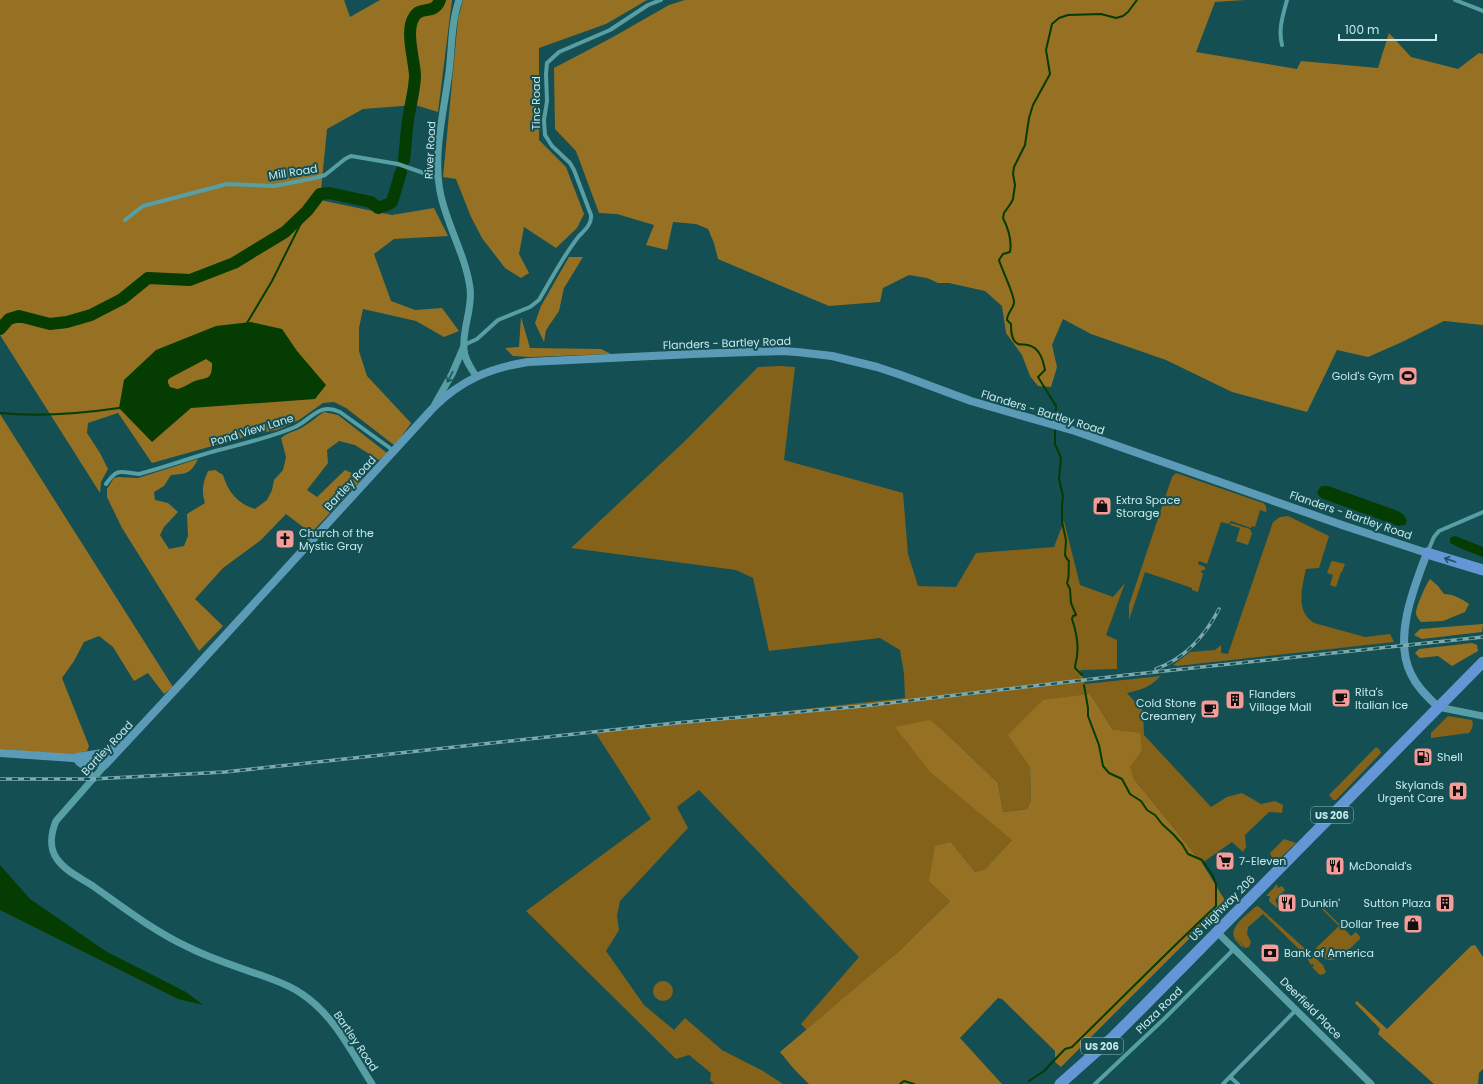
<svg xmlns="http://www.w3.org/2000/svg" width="1483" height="1084" font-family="Poppins,sans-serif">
  <rect width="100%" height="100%" fill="#144f53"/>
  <path fill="#84621a" d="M780,366L795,367L784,460L903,493L908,554L918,586L956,587L976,553L1054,547L1064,521L1080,585L1113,597L1125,583L1106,635L1117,640V669L1080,670L1085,684L1161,676C1148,688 1144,689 1127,693L1143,711L1144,735L1211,807L1227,797L1242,793L1261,804L1275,801L1283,805L1282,813L1269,812L1245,835L1246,847L1243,852L1232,842L1202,863L1134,779L1129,767L1142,751L1113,730L1090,694L1030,767L1031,800L1027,809L1003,812L998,783L947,734L930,721L931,773L1013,839L985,869L975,872L951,842L950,901L899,951L807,1030L801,1024L859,957L699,790L677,807L688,828L620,901L617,916L619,930L606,951L644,1005L674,1030L685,1018L722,1050L763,1071L783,1084H714L710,1080L711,1073L689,1055L676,1059L526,911L651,819L595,732L905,698L904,674L900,650L880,638L769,651L753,578L736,570L571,548L686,440L758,367Z
    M1176,473L1263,503C1266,505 1267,508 1266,512L1260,510L1255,527L1252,526L1251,528L1231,521L1229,524L1221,522L1207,564L1199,561L1198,564L1205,567V570H1202L1201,572L1203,574L1198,592L1192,590V588L1145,572L1129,620V605L1172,477Z
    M1288,516L1329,536L1319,568L1306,569C1302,588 1295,611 1314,623L1365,637L1390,634L1394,642L1177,666L1173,665L1190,652L1215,650L1221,645V653L1228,654L1273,522L1280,517Z
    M1231,523L1250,529L1252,533L1248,545L1236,541L1240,528L1230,525Z
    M1333,561L1345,564L1342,572H1341L1336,587L1330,585L1333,575L1327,573L1331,562Z
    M1448,716L1472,720C1474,724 1472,730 1469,733L1431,738V733Z
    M1376,747L1380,750L1381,753L1336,800H1333L1329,795Z
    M1284,839L1296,843L1276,862L1274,863L1270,853Z
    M1277,884L1278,888L1282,886L1285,890L1275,900L1278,906L1277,908L1269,901L1270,896H1266Z
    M1258,906L1323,965L1326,972L1324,974L1320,975L1312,967L1314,966L1313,964L1311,965L1305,955L1263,914L1248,927L1247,934L1251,942L1249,947L1246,948L1234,937L1245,948C1241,947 1240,945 1237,942C1225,929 1246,916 1255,907Z
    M1322,907L1351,936L1356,932L1360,937V939C1346,951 1332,973 1316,950V948L1339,926L1321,908Z
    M653 991a10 10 0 1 1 20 0a10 10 0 1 1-20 0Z"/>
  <path fill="#967123" d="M0,0H344L350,17L380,0H452L438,112L415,105L363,109L327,129L320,200L392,215L434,208L448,236L394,239L374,254L391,301L415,310L442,308L459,331L444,337L416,321L363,309L359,328V351L367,376L411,423L399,440L394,445L346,408L334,402L323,403L299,420L277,430L255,434L152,463L118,413L88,423L87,433L100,453L108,469L101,482L100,493L0,335Z
    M463,0H647L606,24L539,48V140L566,167L584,214L577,228L556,248L524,227L519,254L529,273L521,278L505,268L482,238L471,217L456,179L443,177L458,19Z
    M685,0H1245L1215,2L1196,52L1297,69L1301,61L1378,68L1389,33L1411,57L1458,69L1479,53L1483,54V325L1444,321L1402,342L1368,357L1337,350L1307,412L1232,392L1166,360L1091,334L1063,319L1052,345L1057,367L1051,387L1038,386L1030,376L1022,355L1006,333L1002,306L985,291L949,283H938L927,278L909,275L883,288L880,302L829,306L718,259L714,243L708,229L696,224L673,222L667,250L646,245L654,225L617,214L599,213L576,151L555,129L554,68L613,37L669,5Z
    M569,257H583L564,288L559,311L546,330L544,342L535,323L541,306Z
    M521,317L530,348L601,349L611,354L531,357L513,356L505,348L519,347Z
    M324,412L338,415L387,453L379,460L355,445L339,441L327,450L328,463L307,490L317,497L345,470L363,478L311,533L286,514L261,540L223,568L195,599L223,626L199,651L122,528L107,497V489L114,478L119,477L138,478L198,459C191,473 187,474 171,475L164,486L154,492L155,500L168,503L178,512L164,527L160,535L169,549L184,546L188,536L187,514L205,503C201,490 203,483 208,471L215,470L223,475C228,492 238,504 255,509L267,500L272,490L274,480L283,470L286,457L281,438C288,432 298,431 306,425C313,421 317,416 324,412Z
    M0,414L173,687L164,694L148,673L134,681L113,647L99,636L84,642L74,661L62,678L89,746L87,751L70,755L0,749Z
    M1430,579L1438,586L1444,594C1453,594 1462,599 1469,604L1465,612L1443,621L1421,622C1418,619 1416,616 1416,613C1416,607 1426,584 1430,579Z
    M1483,624L1482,632L1422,639L1414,635L1420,629Z
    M1472,643L1477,645L1478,651L1452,666L1438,656L1420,658L1415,653L1419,649Z
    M1090,694L1113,730L1140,733L1142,751L1130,767L1134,779L1202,863L1226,902L1061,1067L1055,1062V1051L1002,999L998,998L960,1038L1002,1084H809L794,1069L780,1052L899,951L950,901L929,881L935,846L951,842L975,872L985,869L1012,840L931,773L895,727L930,720L947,734L998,783L1003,812L1027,809L1031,800L1030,767L1008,735L1043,700Z
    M1475,945L1483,957V1069L1479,1073L1478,1084H1434L1378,1034L1380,1029L1355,1003L1357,1001L1387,1029L1471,946Z"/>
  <path fill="#043c01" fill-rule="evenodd" d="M251,322L282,329L297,351L326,385L315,399L191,408L152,442L119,408L124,380L156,350L216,326ZM206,359L212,363C212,380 208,377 195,381C189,383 184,388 177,389L170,387L168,383V380L170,378Z
    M1323,486H1328L1398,511L1404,515L1407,521L1405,525L1398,526L1321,498L1317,493L1320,487Z
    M1455,536L1483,547V557L1462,549L1450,543V538Z
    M0,865L30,899L107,952L186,992L203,1005L178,999L0,910Z"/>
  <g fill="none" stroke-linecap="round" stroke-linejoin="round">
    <path stroke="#043c01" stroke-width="2" d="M247,323L272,281L307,211
      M0,413C41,417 78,414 119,408
      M1056,422V406L1038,377L1045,370C1043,360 1040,348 1028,345C1025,344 1021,345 1018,344C1011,341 1011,330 1011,324L1007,320C1007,313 1013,309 1014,303C1015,296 1002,270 999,260L1003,254L1010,252C1012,241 1008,228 1003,218L1004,213L1011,203L1013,199L1015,185L1013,174L1014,167L1025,145L1029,118L1033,105L1050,74L1046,50L1052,24L1059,18L1068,15L1101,14L1116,18L1123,16L1128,12L1137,0
      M1055,430V444L1061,458L1059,479L1063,496L1062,505V522L1066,540L1065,555L1067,559L1069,561C1068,569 1070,575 1067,583L1070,589L1071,603L1076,615L1073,616L1072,619C1076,631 1079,643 1077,655C1077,660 1075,663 1075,668L1082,675
      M1029,1081L1044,1071L1065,1049L1072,1047C1120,1000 1167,952 1216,906V884L1213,876L1202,860L1188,854L1182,844L1173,834L1162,824L1155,815L1147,810L1141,801L1130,794L1122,779L1109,773L1103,766L1099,745L1088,716V708L1084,685
      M900,1084L904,1081L914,1084"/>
    <path stroke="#043c01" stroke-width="12" d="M404,160C406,145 406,130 409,114C411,102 415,88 415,75C414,58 405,31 414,17C421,5 434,16 440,0
      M0,329L9,319L19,316L50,324L67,322L91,315L122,299L148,278L190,280L234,263L285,232L307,211L320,194L329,193L371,202L378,208L389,204L392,202L401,172"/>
    <path stroke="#579fa4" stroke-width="4" d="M1455,0L1483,11
      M1282,45C1278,29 1283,15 1287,0
      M125,220L143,206L227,184L274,186L315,178L325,175L345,159L351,156L398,164L438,178
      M464,345L477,339L498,320L530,307L539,300C552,278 563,256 579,236C585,230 592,224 591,215L574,170L570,163L552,146L545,135L544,120L547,101L546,74L547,63L559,52L610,30L648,5L661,0
      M106,484C118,467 120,472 139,474C165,467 190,458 215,451C241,444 270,438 295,427C312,419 319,402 340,412L394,451
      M1428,551L1434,537L1439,531L1483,512
      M1230,1077L1238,1084
      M1095,1084L1164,1019L1235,948
      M1223,1084L1296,1010"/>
    <path stroke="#579fa4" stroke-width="7" d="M459,0C451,23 452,48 449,72C444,111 432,157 441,196C448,227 466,257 470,288C473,309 462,328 464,349C464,359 471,368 476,376
      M435,404L452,374L464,346
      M1438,707L1483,716
      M105,765L56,821C51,833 49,848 57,859C65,871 81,878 93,886C124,908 155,932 190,948C214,960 241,968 266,977C279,982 291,986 302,994C334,1015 352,1053 372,1084
      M1217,932L1371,1084"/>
    <path stroke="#5c9bb7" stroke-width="8" d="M0,753L73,758L105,765L186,678L433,408C461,380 490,368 528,362L693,354L782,351L797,352L832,356L877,367L901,375L971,401L1075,431L1342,525L1427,553C1414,587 1393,638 1411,674C1417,687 1428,697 1438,707
      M77,757L102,753L121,744
      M79,762L86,767L92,779"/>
    <path stroke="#6496d6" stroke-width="11" d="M1427,553L1483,570
      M1060,1084L1114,1036L1143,1007L1483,662"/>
    <g stroke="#7eaaad" stroke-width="3.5">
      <path id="rail" d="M1156,669C1186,658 1205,636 1219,609
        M0,779H92L225,772L676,723L863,706L1127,675L1483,637"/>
    </g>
    <use href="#rail" stroke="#144f53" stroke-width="2" stroke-dasharray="6" stroke-linecap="butt"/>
  </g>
  <defs><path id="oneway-shaft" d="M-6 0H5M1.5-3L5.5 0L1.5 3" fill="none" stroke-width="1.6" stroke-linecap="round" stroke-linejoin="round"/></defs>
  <use stroke="#1b575b" href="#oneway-shaft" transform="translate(450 377) rotate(118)"/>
  <use stroke="#1c5660" href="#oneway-shaft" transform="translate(1450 560) rotate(-161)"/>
  <defs>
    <g id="stadium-square" transform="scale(1)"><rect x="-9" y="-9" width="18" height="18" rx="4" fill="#f59b98" stroke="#144f53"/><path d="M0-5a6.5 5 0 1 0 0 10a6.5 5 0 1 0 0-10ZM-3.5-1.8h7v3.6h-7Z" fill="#111"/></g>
    <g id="shop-square" transform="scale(1)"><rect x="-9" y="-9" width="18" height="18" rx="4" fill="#f59b98" stroke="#144f53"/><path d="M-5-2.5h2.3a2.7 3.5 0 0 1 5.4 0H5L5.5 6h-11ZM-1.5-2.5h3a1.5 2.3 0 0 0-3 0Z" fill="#111"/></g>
    <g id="church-square" transform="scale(1)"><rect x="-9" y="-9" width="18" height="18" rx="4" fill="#f59b98" stroke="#144f53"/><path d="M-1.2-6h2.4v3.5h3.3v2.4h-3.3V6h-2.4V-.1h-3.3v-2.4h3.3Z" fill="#111"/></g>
    <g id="cafe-square" transform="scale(1)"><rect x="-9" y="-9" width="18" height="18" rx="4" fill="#f59b98" stroke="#144f53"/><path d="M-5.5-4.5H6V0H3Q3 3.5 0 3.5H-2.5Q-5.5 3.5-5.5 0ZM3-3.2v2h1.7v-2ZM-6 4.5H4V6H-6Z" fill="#111"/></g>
    <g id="building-square" transform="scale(1)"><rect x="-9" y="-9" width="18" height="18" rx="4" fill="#f59b98" stroke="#144f53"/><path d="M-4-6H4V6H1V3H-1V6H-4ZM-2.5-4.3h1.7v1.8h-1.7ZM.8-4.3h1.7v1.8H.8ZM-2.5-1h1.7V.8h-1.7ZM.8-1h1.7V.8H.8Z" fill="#111"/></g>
    <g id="fuel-square" transform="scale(1)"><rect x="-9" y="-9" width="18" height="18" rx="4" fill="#f59b98" stroke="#144f53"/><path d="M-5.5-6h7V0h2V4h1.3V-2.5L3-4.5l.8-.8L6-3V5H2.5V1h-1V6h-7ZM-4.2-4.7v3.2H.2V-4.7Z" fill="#111"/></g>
    <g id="hospital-square" transform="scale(1)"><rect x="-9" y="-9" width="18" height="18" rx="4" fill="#f59b98" stroke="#144f53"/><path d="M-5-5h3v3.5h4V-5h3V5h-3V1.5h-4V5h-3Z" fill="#111"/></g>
    <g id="supermarket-square" transform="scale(1)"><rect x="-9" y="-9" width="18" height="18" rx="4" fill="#f59b98" stroke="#144f53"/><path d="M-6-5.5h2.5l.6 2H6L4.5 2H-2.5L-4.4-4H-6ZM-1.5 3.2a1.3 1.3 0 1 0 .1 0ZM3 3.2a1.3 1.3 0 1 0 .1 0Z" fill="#111"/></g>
    <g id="restaurant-square" transform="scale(1)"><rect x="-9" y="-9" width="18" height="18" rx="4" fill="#f59b98" stroke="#144f53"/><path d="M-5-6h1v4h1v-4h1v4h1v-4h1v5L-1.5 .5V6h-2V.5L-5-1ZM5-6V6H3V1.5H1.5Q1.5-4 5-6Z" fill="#111"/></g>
    <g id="bank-square" transform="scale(1)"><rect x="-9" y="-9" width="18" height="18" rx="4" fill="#f59b98" stroke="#144f53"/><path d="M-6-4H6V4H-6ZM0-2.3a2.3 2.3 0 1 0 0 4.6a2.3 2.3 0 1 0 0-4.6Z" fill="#111"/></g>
  </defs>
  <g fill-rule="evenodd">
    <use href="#stadium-square" x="1408" y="376"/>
    <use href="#shop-square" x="1102" y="506"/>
    <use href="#church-square" x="285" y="539"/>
    <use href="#cafe-square" x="1341" y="698"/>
    <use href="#building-square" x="1235" y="700"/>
    <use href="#cafe-square" x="1210" y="709"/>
    <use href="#fuel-square" x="1423" y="757"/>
    <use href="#hospital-square" x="1458" y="791"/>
    <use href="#supermarket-square" x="1225" y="861"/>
    <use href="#restaurant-square" x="1335" y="866"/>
    <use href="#restaurant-square" x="1287" y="903"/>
    <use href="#building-square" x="1445" y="903"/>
    <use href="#shop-square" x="1413" y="924"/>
    <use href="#bank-square" x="1270" y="953"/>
  </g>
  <g text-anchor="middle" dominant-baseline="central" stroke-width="4" stroke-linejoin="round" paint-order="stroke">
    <g fill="#144f53" stroke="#91bbbe" stroke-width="1">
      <rect x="1311" y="807" width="42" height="16" rx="3"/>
      <rect x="1081" y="1038" width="42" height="16" rx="3"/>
    </g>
    <g font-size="10" font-weight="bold" fill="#c7e9ec">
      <text x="1332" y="815">US 206</text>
      <text x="1102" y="1046">US 206</text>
    </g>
    <g font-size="11" fill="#c7e9ec" stroke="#144f53">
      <text transform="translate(536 103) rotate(-90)">Tinc Road</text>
      <text transform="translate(430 150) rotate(-87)">River Road</text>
      <text transform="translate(293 172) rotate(-9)">Mill Road</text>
      <text transform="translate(727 343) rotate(-2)">Flanders - Bartley Road</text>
      <text transform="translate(1043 412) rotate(17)">Flanders - Bartley Road</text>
      <text transform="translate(252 430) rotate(-17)">Pond View Lane</text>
      <text transform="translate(350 483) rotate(-47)">Bartley Road</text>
      <text transform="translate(1351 515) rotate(19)">Flanders - Bartley Road</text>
      <text transform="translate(107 748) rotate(-47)">Bartley Road</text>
      <text transform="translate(1222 908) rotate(-45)">US Highway 206</text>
      <text transform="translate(1311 1008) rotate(45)">Deerfield Place</text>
      <text transform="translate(1159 1010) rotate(-45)">Plaza Road</text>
      <text transform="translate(356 1041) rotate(56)">Bartley Road</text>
    </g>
    <g font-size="11" fill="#c7e9ec" stroke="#144f53" text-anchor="start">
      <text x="1394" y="376" text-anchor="end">Gold's Gym</text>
      <text x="1116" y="500">Extra Space<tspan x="1116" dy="13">Storage</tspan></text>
      <text x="299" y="533">Church of the<tspan x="299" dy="13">Mystic Gray</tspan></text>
      <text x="1355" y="692">Rita's<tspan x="1355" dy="13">Italian Ice</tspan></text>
      <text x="1249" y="694">Flanders<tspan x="1249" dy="13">Village Mall</tspan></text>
      <text x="1196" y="703" text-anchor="end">Cold Stone<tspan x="1196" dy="13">Creamery</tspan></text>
      <text x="1437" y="757">Shell</text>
      <text x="1444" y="785" text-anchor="end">Skylands<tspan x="1444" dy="13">Urgent Care</tspan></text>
      <text x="1239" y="861">7-Eleven</text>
      <text x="1349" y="866">McDonald's</text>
      <text x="1301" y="903">Dunkin'</text>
      <text x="1431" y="903" text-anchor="end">Sutton Plaza</text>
      <text x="1399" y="924" text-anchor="end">Dollar Tree</text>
      <text x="1284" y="953">Bank of America</text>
    </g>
  </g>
  <path d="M1339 34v6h97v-6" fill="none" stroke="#c7e9ec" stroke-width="2"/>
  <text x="1345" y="34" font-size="12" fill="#c7e9ec" stroke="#144f53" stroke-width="3" paint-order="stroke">100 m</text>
</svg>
